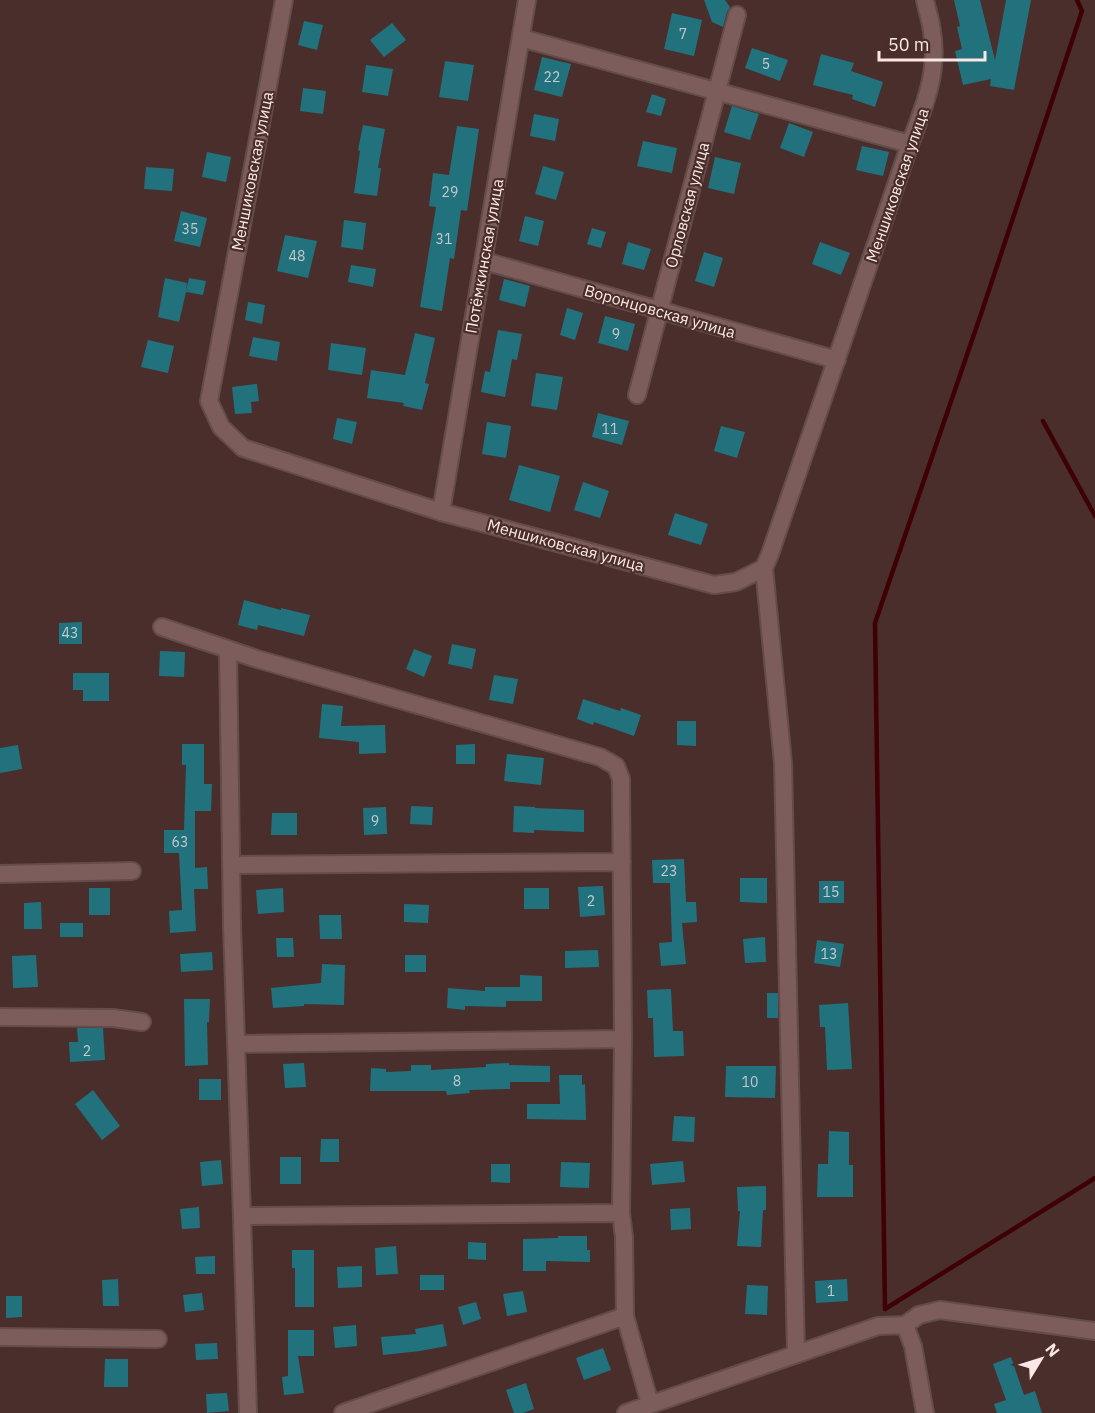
<svg xmlns="http://www.w3.org/2000/svg" width="1095" height="1413" font-family="'IBM Plex Sans',sans-serif">
  <rect width="100%" height="100%" fill="#492e2c"/>
  <g fill="none" stroke-linecap="round" stroke-linejoin="round">
    <path stroke="#3f0005" stroke-width="4.5" d="M1077,0L1082,11L982,311L875,623L885,1309L1095,1178
      M1043,421L1095,516"/>
  </g>
  <path fill="#22727d" d="M704,0H725L730,7L727,12L723,27L712,22Z
    M954,0H980L995,60L1006,0H1031L1014,90L990,86L991,79L963,85L955,51L962,49L957,27L960,26Z
    M672,13L702,20L694,56L664,49Z
    M304,21L323,25L317,50L298,45Z
    M392,23L406,40L384,57L370,40Z
    M752,48L788,60L780,81L745,68Z
    M821,54L854,63L851,71L883,82L875,107L852,99L853,95L813,85Z
    M542,57L571,64L562,97L534,90Z
    M445,61L474,65L468,101L439,97Z
    M366,65L393,69L388,96L362,92Z
    M303,88L326,91L323,114L300,111Z
    M652,94L666,99L661,116L646,112Z
    M732,106L759,114L750,140L724,132Z
    M534,114L559,119L555,141L530,136Z
    M789,123L813,132L804,157L780,148Z
    M363,125L385,129L378,168H381L377,196L354,193L360,151L358,150Z
    M457,126L479,129L467,211L461,210L454,259L450,258L442,311L420,307L436,207L429,206L433,173L449,175Z
    M643,141L677,148L672,173L637,166Z
    M862,146L889,152L883,176L856,170Z
    M207,152L231,157L226,182L202,177Z
    M715,157L741,163L734,194L708,188Z
    M543,166L564,172L556,200L535,194Z
    M146,167L174,169L172,191L144,189Z
    M181,211L207,218L200,247L174,241Z
    M525,216L544,221L538,246L519,241Z
    M344,220L366,223L363,250L341,247Z
    M592,228L606,232L601,248L587,244Z
    M285,235L317,241L308,278L277,271Z
    M628,242L651,249L644,270L622,264Z
    M820,242L850,253L841,275L812,264Z
    M704,252L723,258L714,287L695,281Z
    M351,265L376,269L373,287L348,282Z
    M165,278L187,283L186,291L189,278L206,281L203,295L186,292L179,322L158,317Z
    M504,279L530,286L525,307L499,300Z
    M248,302L265,305L262,324L245,320Z
    M567,308L583,313L575,340L560,335Z
    M605,316L635,324L628,351L598,343Z
    M498,330L522,334L517,360L512,359L505,397L481,392L485,371L490,372Z
    M415,333L435,338L425,383L429,384L422,410L403,406L404,403L367,398L371,370L405,375Z
    M253,337L280,342L277,361L249,356Z
    M148,340L174,346L168,373L141,367Z
    M331,343L366,348L362,375L328,370Z
    M536,373L563,377L557,410L531,406Z
    M257,384L259,401L251,402L252,413L235,414L232,387Z
    M598,413L629,421L622,445L592,437Z
    M337,418L357,422L352,444L333,439Z
    M487,422L511,426L506,458L482,454Z
    M721,426L745,432L737,458L714,451Z
    M519,465L560,476L550,512L509,500Z
    M583,482L609,491L600,518L574,510Z
    M675,513L708,524L701,545L668,535Z
    M244,600L281,610V608L310,615L304,636L258,625L257,630L238,625Z
    M82,622V644H59V623Z
    M452,644L476,649L472,669L448,664Z
    M414,649L432,656L424,677L406,669Z
    M160,651L185,652L184,677L159,676Z
    M73,673H109V701H83V690H73Z
    M494,675L518,679L513,704L489,700Z
    M583,699L620,711L621,708L641,715L634,736L594,722L593,725L577,719Z
    M322,704L343,706L341,726L385,725L386,753L359,754V742L319,738Z
    M677,721H696V746L677,745Z
    M182,744H204V784H212L211,811H195V868L207,867L208,889H194L196,931L170,933L169,911L182,910L179,853H164V830H184L186,765H182Z
    M475,744V764H456V745Z
    M18,745L22,769L0,773V748Z
    M507,754L544,758L541,785L504,781Z
    M411,806L433,807L432,825L410,824Z
    M514,806L535,807V808L584,810V832L534,830V833L513,832Z
    M386,807L387,834L364,835L363,808Z
    M272,813H297V835H271Z
    M684,859L686,902H696L697,922L682,923L686,964L661,966L659,943L672,942L670,883H653L652,860Z
    M740,878H767V903L740,902Z
    M819,881H844V903H819Z
    M603,886L605,915L580,917L578,887Z
    M89,888H110V915H89Z
    M283,888L284,912L258,914L256,890Z
    M524,888H549V909H524Z
    M41,902L42,929H24V903Z
    M404,904L429,905L428,923L404,922Z
    M319,915H341L342,939H320Z
    M60,923H83V937H60Z
    M765,937L766,962L745,963L743,939Z
    M276,938H293L294,957H277Z
    M817,940L844,944L840,967L814,963Z
    M598,950L599,967L565,968V951Z
    M212,952L213,970L181,972L180,954Z
    M36,955L38,987L13,988L12,956Z
    M405,955H426V972H405Z
    M322,964L345,965L344,1005L304,1004V1006L273,1008L271,988L321,983Z
    M520,975L542,976V1001H506V1007L465,1006V1010L447,1008L448,988L485,991V987H520Z
    M671,989L673,1031H683L684,1056L654,1057L653,1018H648L647,990Z
    M767,993H778V1018H767Z
    M184,999H210L209,1022H207L208,1065L185,1066Z
    M848,1003L852,1069L827,1070L825,1027H820L819,1005Z
    M77,1028H103L105,1060L70,1062L69,1042H78Z
    M304,1063L306,1087L285,1088L283,1064Z
    M509,1063V1065L550,1066V1082H510V1089L469,1090L470,1093L447,1095L446,1091H370L371,1068L386,1069V1072L411,1071V1065H431V1070L486,1067V1064Z
    M726,1066H776L775,1098L725,1097Z
    M559,1075H582V1085L585,1084L586,1120L527,1119V1104H560Z
    M199,1079H221V1100H199Z
    M93,1090L120,1126L102,1140L75,1104Z
    M674,1116L695,1117L694,1142L672,1141Z
    M829,1131L849,1132V1165H853V1197H817L818,1164H828Z
    M321,1139H339V1162H320Z
    M280,1157H301V1184H280Z
    M221,1160L223,1184L202,1186L200,1162Z
    M683,1161L685,1182L652,1185L650,1164Z
    M561,1162L590,1163L589,1188L560,1187Z
    M491,1164H510V1183L491,1182Z
    M766,1186V1210H763L761,1247L737,1246L740,1211H738L737,1187Z
    M199,1207L200,1228L182,1229L180,1209Z
    M690,1208L691,1229L671,1230L670,1209Z
    M558,1236H587V1250H590V1262L546,1261V1271H523V1239L558,1238Z
    M468,1242L486,1243V1260L468,1259Z
    M396,1246L398,1274L376,1275L375,1248Z
    M292,1250H314V1307H295V1268H292Z
    M215,1256V1274H196L195,1257Z
    M362,1266V1287L338,1288L337,1267Z
    M420,1275H444V1290H420Z
    M118,1279L119,1306H103L102,1280Z
    M847,1279L848,1301L816,1303L815,1281Z
    M747,1285L768,1286L767,1315L745,1314Z
    M523,1291L527,1312L507,1316L503,1294Z
    M202,1293L204,1310L185,1312L183,1295Z
    M6,1296H22V1317L6,1318Z
    M476,1302L481,1319L463,1325L458,1307Z
    M443,1324L447,1346L420,1351L383,1355L381,1337L416,1334L415,1329Z
    M356,1325L357,1346L335,1348L333,1327Z
    M288,1330H314V1356H298L304,1393L284,1395L282,1377L288,1376Z
    M217,1343L218,1359L196,1360L195,1344Z
    M603,1348L611,1370L584,1380L576,1358Z
    M1011,1357L1024,1395L1035,1391L1042,1413H997L994,1404L1006,1400L993,1364Z
    M105,1359H128V1387H104Z
    M526,1383L534,1409L523,1413H514L506,1390Z
    M227,1393L229,1411L207,1413L206,1394Z"/>
  <g fill="none" stroke-linecap="round" stroke-linejoin="round">
    <g stroke="#644c4b" stroke-width="20">
      <path id="street" d="M284,0L209,401L221,427L243,448L441,512L714,585L736,582L764,568L770,554L910,144C924,107 939,72 932,32C931,21 927,10 925,0
        M521,38L910,144
        M484,261L837,360
        M637,395L737,15
        M441,512L527,0
        M764,568L783,763L796,1354
        M162,627L257,659L600,757L616,766L621,779L623,1039L621,1213L624,1237L625,1316L650,1404
        M228,649L232,925L242,1216
        M231,865L622,862
        M0,874L132,871
        M0,1017L113,1018L142,1022
        M236,1044L623,1039
        M905,1325L919,1315L940,1310L1095,1331
        M0,1337L158,1339
        M248,1413L242,1216L621,1213
        M343,1413L625,1316
        M626,1413L878,1326L905,1325L913,1346L925,1413"/>
    </g>
    <use href="#street" stroke="#7d5d5b" stroke-width="16"/>
  </g>
  <g text-anchor="middle" dominant-baseline="central" stroke-width="4.5" stroke-linejoin="round" paint-order="stroke">
    <g font-size="14" fill="#c5cacc">
      <text x="683" y="34">7</text>
      <text x="766" y="64">5</text>
      <text x="552" y="77">22</text>
      <text x="450" y="192">29</text>
      <text x="190" y="229">35</text>
      <text x="444" y="239">31</text>
      <text x="297" y="256">48</text>
      <text x="616" y="334">9</text>
      <text x="610" y="429">11</text>
      <text x="70" y="633">43</text>
      <text x="375" y="821">9</text>
      <text x="180" y="842">63</text>
      <text x="669" y="871">23</text>
      <text x="831" y="892">15</text>
      <text x="591" y="901">2</text>
      <text x="829" y="954">13</text>
      <text x="87" y="1051">2</text>
      <text x="457" y="1081">8</text>
      <text x="750" y="1082">10</text>
      <text x="831" y="1291">1</text>
    </g>
    <g font-size="16" fill="#fbe8e6" stroke="#492e2c">
      <text transform="translate(252 171) rotate(-79)">Меншиковская улица</text>
      <text transform="translate(897 185) rotate(-71)">Меншиковская улица</text>
      <text transform="translate(687 205) rotate(-75)">Орловская улица</text>
      <text transform="translate(484 256) rotate(-80)">Потёмкинская улица</text>
      <text transform="translate(660 311) rotate(16)">Воронцовская улица</text>
      <text transform="translate(566 545) rotate(15)">Меншиковская улица</text>
    </g>
  </g>
  <g transform="translate(1041 1359) rotate(52)" stroke="#492e2c" stroke-width="4.5" paint-order="stroke">
  <path d="M0-4.5L10 22L0 15L-10 22Z" fill="#fbe8e6"/>
  <text y="-9" font-size="16" font-weight="bold" text-anchor="middle" fill="#fbe8e6">N</text>
  </g>
  <path d="M879 51v9h106v-9" fill="none" stroke="#fbe8e6" stroke-width="3"/>
  <text x="888" y="51" font-size="18" fill="#fbe8e6" stroke="#492e2c" stroke-width="4.5" paint-order="stroke">50 m</text>
</svg>
